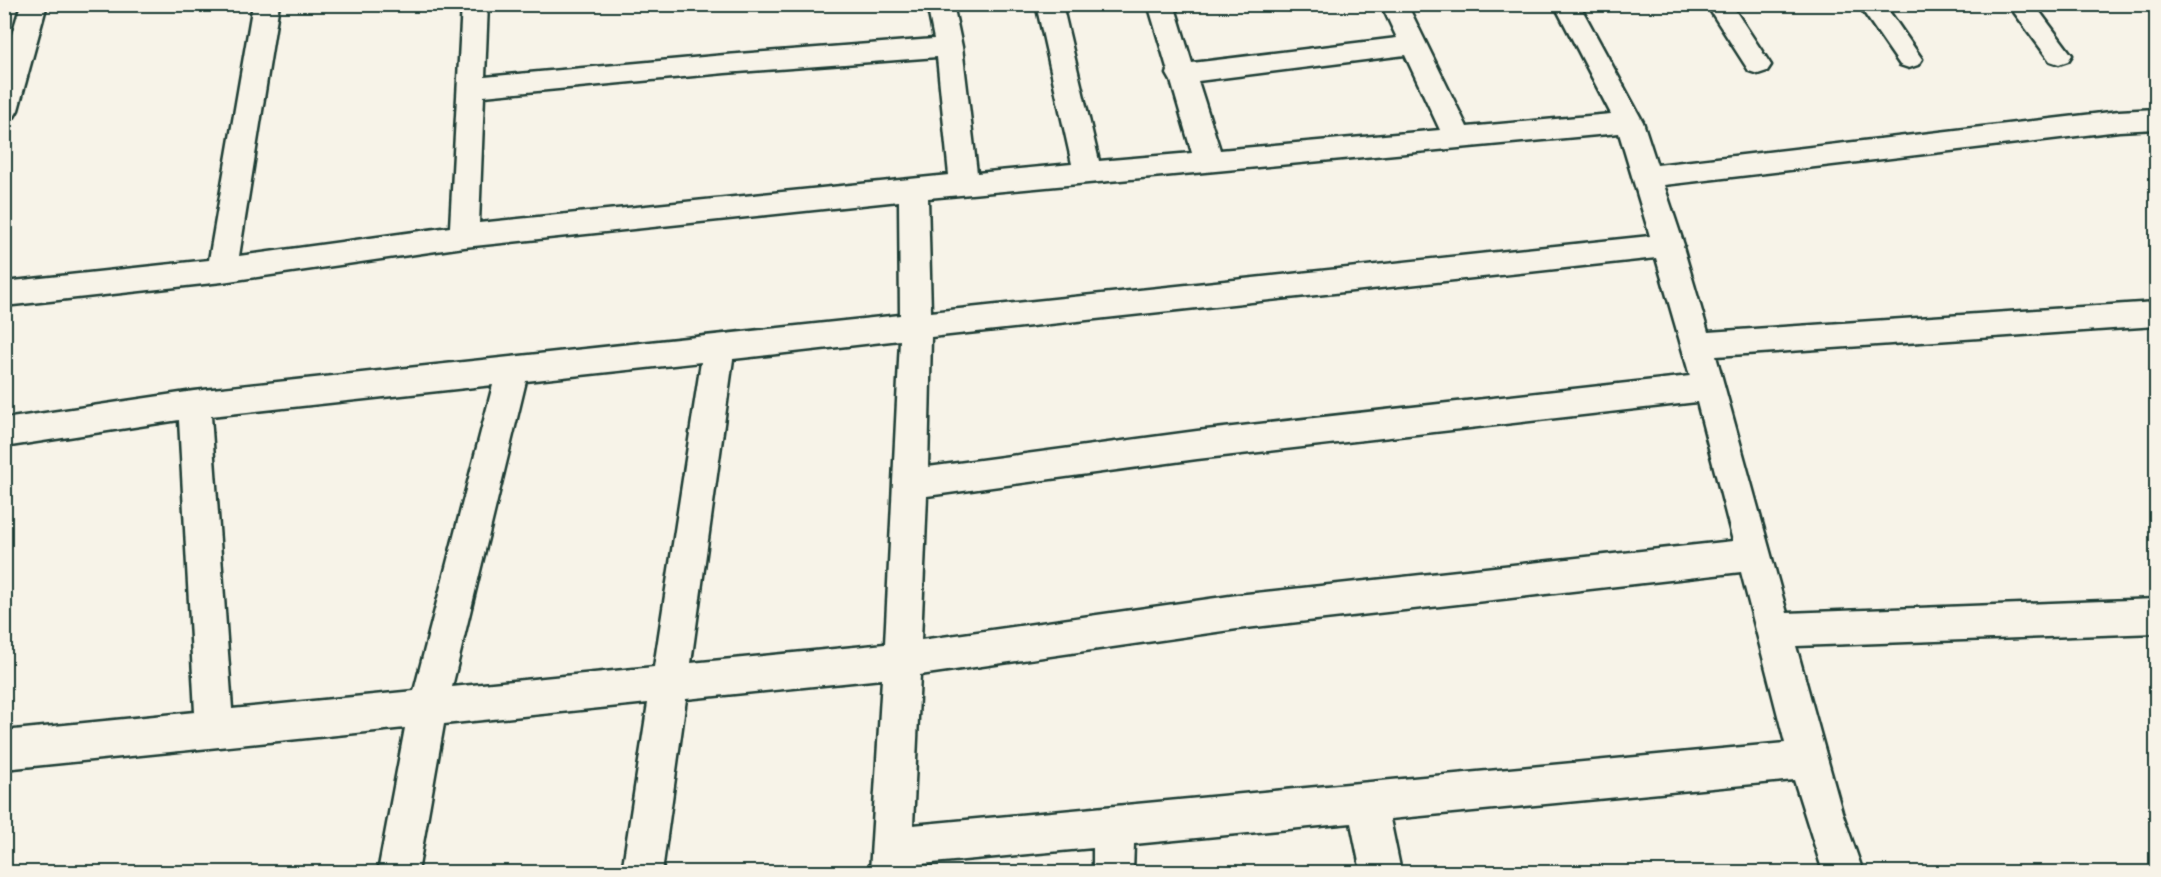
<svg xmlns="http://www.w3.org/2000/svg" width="2161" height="877" font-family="Itim,sans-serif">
  <rect width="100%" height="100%" fill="#f7f3e8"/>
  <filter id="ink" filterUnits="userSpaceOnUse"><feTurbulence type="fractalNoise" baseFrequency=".0167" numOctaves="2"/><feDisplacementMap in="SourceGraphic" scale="12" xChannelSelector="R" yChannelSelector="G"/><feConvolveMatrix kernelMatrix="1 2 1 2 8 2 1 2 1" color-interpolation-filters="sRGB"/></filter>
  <g filter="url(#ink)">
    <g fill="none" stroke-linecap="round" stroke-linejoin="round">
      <g stroke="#1f3d34" stroke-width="5">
        <path id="street" d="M253,4H279L239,256L450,227L462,4H488L485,77L725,55L934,39L927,4H953L962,47L977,173L1072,164L1036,4H1062L1099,161L1192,153L1171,81L1167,74L1168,71L1148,4H1174L1192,63L1397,38L1381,4H1407L1467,127L1611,114L1554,4H1579L1643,122L1657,165L2119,111L2156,109V129L2119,131L1664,185L1684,245L1683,247L1708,332L2156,302V326L1716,356L1787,613L2156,599V633L1796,646L1842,812L1863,872H1823L1794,780L1390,819L1401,872H1361L1351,823L1134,844L1133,872H1093V848L911,865L910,872H870L882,679L686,699L662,872H622L648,703L444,724L418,872H378L405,728L4,769V731L195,712L179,420L4,447V419L194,391L900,315L899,201L464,247L222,282L4,306V282L209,260ZM1405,55L1440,130L1220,150L1198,81ZM937,57L949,175L479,223L484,96L725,73ZM1619,133L1650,236L931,312L928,198ZM1656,258L1690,376L1197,431L928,467L931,337ZM900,340L885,644L691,663L733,359ZM701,362L654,667L452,687L526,381ZM493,385L414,691L232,709L211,416ZM1697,402L1733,541L1237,595L921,640L927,496L1197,459ZM1741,572L1785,743L913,825L920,675L1237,629Z
          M1706,4H1731L1771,65L1767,71L1758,74L1749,71Z
          M1858,4H1884L1922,59L1918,65L1909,68L1900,65Z
          M2008,4H2034L2072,55L2068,61L2059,64L2050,61Z"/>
      </g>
      <g stroke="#1f3d34" stroke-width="5">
        <path id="secondary" d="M21,4H47L18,110L14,117L4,119V61Z"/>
      </g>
      <use href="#street" fill="#f7f3e8" fill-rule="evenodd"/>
      <use href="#secondary" fill="#f7f3e8" fill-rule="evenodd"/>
    </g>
  </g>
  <rect width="2161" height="877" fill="none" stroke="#f7f3e8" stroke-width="24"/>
  <rect x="12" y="12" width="2137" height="853" fill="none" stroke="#1f3d34" stroke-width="2" filter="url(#ink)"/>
</svg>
